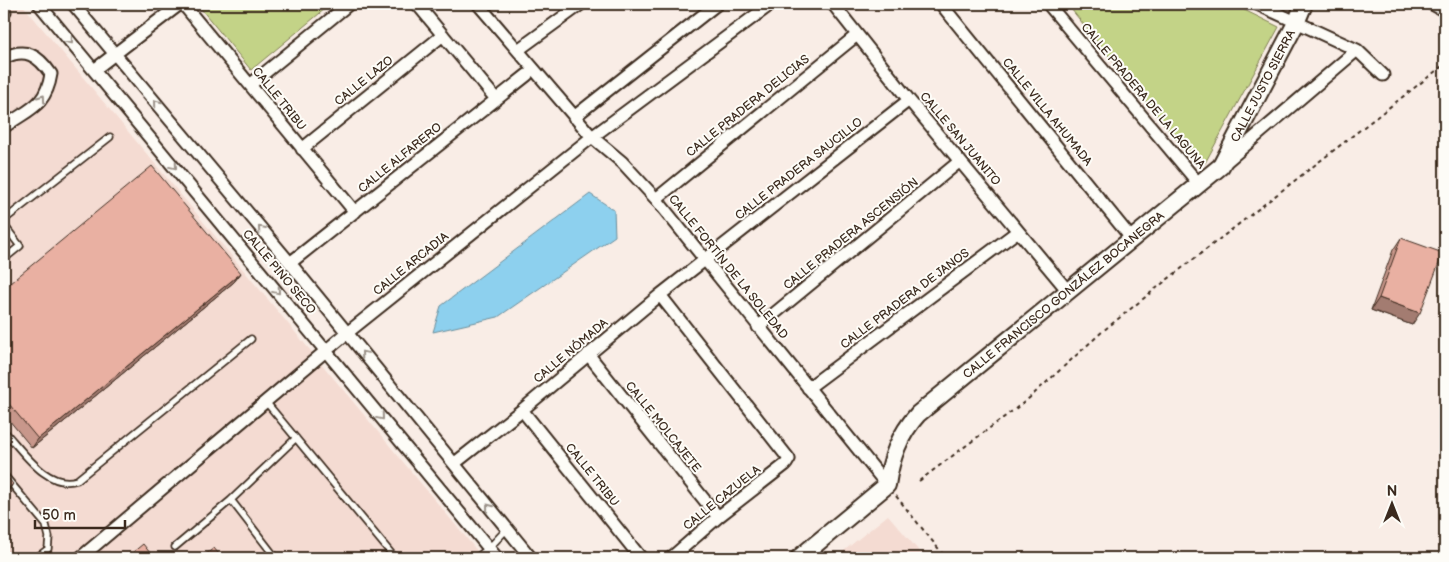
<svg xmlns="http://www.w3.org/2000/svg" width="1449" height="562" font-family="'Balsamiq Sans',sans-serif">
  <rect width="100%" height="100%" fill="#f9ede6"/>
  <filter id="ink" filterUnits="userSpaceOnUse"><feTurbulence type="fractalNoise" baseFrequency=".02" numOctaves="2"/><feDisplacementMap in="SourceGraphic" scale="10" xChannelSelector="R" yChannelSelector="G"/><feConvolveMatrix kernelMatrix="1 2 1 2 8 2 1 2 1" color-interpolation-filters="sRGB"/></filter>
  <g filter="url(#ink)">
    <path fill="#f4dbd2" d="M4,4H22L483,558H4Z
      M888,515L925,558H835Z"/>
    <path fill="#c3d387" stroke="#7f7e52" d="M197,4H331L251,70Z
      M1067,4H1232L1279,27L1205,163L1194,161Z"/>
    <path fill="#8dd0ee" stroke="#6c8e9b" d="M590,194L614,210L615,236L498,317L433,332L441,306Z"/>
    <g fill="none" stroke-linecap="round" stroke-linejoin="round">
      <g stroke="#3b2a1e" stroke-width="9">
        <path id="lane" d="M4,18L8,12L4,4
          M4,220L110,137
          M4,225L20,246L4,259
          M266,402L395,558
          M4,431C22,450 47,490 77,480L251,339
          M4,475L46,525L49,537L48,549L36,558
          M175,547L231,500
          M276,558L231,500L296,438
          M476,558L489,548L506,530"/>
      </g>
      <g stroke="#3b2a1e" stroke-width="15">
        <path id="street" d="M39,4L497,558
          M73,4L290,263L531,558
          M183,4L355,212
          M417,4L496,99
          M478,4L592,137L622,162L656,199L887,485
          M833,4L909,100L1068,291
          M941,4L1131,238
          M1048,4L1199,184
          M1257,4L1357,50L1383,75
          M1432,4L1445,11
          M518,50L581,4
          M4,58C25,47 38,55 51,74C46,107 28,109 4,127
          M94,70L180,4
          M250,85L349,4
          M574,117L717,4
          M302,149L443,35
          M1227,161L1357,50
          M656,199L857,35
          M290,263L527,75
          M660,295L789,459L786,464L718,517L671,558
          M758,327L960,161
          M588,354L718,517
          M808,388L1018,231
          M522,410L641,558
          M455,463L522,410L660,295L909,100
          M80,558L347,333L592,137L771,4"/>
      </g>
      <g stroke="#3b2a1e" stroke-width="20">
        <g id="secondary">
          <path id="s1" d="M799,558L887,485C891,458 899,435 918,414L1221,166L1296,23L1304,4"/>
        </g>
      </g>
      <path stroke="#3b2a1e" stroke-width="2" stroke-dasharray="4 4" stroke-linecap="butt" d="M919,481L1027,400L1103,331L1168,279L1445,64
        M896,496L946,558"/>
      <use href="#lane" stroke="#fdfcf7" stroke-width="5.5"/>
      <use href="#street" stroke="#fdfcf7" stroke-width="11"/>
      <use href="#secondary" stroke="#fdfcf7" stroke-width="16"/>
    </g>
    <path fill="#c8978b" stroke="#3b2a1e" d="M1401,238L1412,325L1371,310L1393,250Z
      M241,273L234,282L32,448L4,414V288Z"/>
    <path fill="#a37b71" stroke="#3b2a1e" d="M241,273L234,282L32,448L38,439Z
      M1379,298L1420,313L1412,325L1371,310Z
      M13,484L5,496L4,497V492Z"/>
    <path fill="#e9b0a2" stroke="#3b2a1e" d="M152,166L241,273L38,439L4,398V288Z
      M1401,238L1443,253L1420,313L1379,298Z
      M4,473L13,484L4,492Z
      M143,544L154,558H126Z
      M214,548L222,558H201Z"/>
    <defs><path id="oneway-chevron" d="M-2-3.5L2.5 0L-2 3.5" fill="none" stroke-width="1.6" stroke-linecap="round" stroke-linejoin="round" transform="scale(1.25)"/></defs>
    <g stroke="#9c938a">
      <use href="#oneway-chevron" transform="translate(70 41) rotate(50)"/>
      <use href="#oneway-chevron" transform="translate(42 98) rotate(-55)"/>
      <use href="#oneway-chevron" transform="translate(157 103) rotate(-129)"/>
      <use href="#oneway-chevron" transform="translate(174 166) rotate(50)"/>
      <use href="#oneway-chevron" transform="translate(261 229) rotate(-131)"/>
      <use href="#oneway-chevron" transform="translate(277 291) rotate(50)"/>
      <use href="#oneway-chevron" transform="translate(364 354) rotate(-130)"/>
      <use href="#oneway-chevron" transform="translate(381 417) rotate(50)"/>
      <use href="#oneway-chevron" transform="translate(489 507) rotate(-128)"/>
    </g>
  </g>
  <g text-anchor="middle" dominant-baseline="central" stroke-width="4" stroke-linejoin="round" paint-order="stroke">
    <g font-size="12" fill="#3b2a1e" stroke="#fdfcf7">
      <text transform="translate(364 81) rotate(-39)">CALLE LAZO</text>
      <text stroke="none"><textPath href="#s1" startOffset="675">CALLE JUSTO SIERRA</textPath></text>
      <text transform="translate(1143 96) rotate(50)">CALLE PRADERA DE LA LAGUNA</text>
      <text transform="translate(279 99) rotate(51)">CALLE TRIBU</text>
      <text transform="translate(748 106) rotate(-39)">CALLE PRADERA DELICIAS</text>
      <text transform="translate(1047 112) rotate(51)">CALLE VILLA AHUMADA</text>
      <text transform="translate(960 139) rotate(50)">CALLE SAN JUANITO</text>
      <text transform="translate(400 158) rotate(-39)">CALLE ALFARERO</text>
      <text transform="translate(799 169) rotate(-38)">CALLE PRADERA SAUCILLO</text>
      <text transform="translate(851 234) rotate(-39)">CALLE PRADERA ASCENSIÓN</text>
      <text transform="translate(411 264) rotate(-39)">CALLE ARCADIA</text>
      <text transform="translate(728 267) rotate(51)">CALLE FORTÍN DE LA SOLEDAD</text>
      <text transform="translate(279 272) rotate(50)">CALLE PINO SECO</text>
      <text stroke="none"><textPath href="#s1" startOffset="381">CALLE FRANCISCO GONZÁLEZ BOCANEGRA</textPath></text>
      <text transform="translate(905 299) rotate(-37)">CALLE PRADERA DE JANOS</text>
      <text transform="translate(571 351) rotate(-40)">CALLE NÓMADA</text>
      <text transform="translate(663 427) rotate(51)">CALLE MOLCAJETE</text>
      <text transform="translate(592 475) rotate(51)">CALLE TRIBU</text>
      <text transform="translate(722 498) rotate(-39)">CALLE CAZUELA</text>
    </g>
  </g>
  <rect width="1449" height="562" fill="none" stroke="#fdfcf7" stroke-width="20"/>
  <rect x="10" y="10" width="1429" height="542" fill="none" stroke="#3b2a1e" stroke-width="2" filter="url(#ink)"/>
  <g transform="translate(1392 504)" stroke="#fdfcf7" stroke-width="4" paint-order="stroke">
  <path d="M0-4L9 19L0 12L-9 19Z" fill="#3b2a1e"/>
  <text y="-8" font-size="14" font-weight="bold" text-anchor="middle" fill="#3b2a1e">N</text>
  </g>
  <path d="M35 520v8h90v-8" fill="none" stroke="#3b2a1e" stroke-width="2.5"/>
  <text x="42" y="520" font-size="15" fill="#3b2a1e" stroke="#fdfcf7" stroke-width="4" paint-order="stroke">50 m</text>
</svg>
